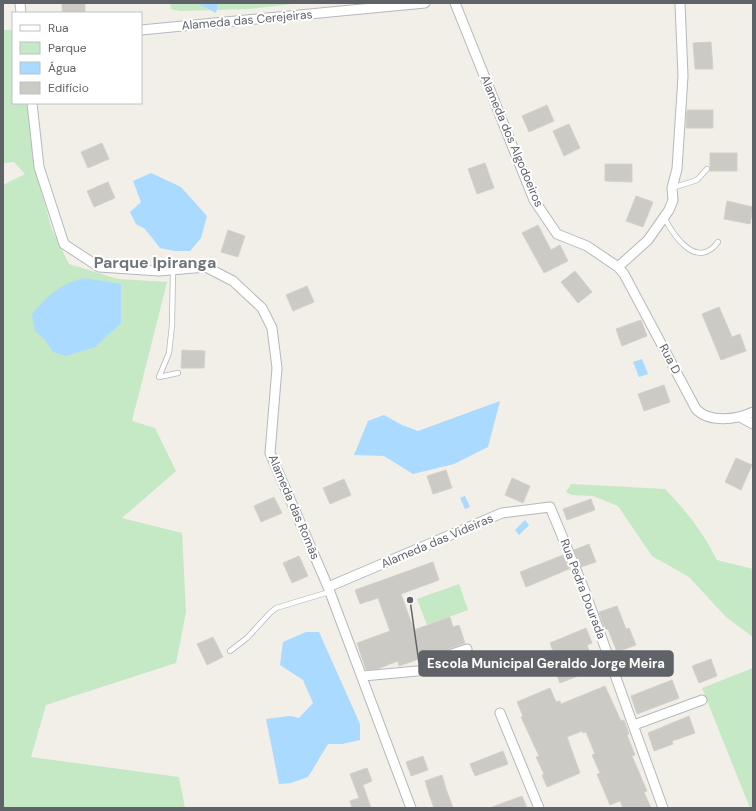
<svg xmlns="http://www.w3.org/2000/svg" width="756" height="811" font-family="'DM Sans',sans-serif">
  <rect width="100%" height="100%" fill="#f1efe8"/>
  <path fill="#c5e8c5" d="M170,3H300L249,9L180,11L171,9Z
    M3,30H13V103H27L35,169L52,230L69,264L118,279L167,282L132,421L155,428L176,471L122,518L182,533L186,612L176,663L46,705L31,757L179,777L185,808H3V185L25,174L14,162L3,163Z
    M571,484L665,489C688,513 702,531 717,560L753,569V637L726,617L689,577L652,556L618,506L593,496L572,495L566,492Z
    M459,584L468,610L427,625L417,599Z
    M753,668V808H750L702,688Z"/>
  <path fill="#aadaff" d="M197,3H218L216,13Z
    M151,173L181,187L207,216L201,238L190,251H175L160,248L145,229L136,224L130,212L141,202L133,181Z
    M84,278L121,284V323L95,347L66,356L53,352L45,340L35,331L32,314C48,296 59,284 84,278Z
    M642,359L648,374L639,377L633,362Z
    M500,401L488,447L454,464L413,474L384,456L354,455L368,421L384,415L402,425L418,431Z
    M465,496L470,507L465,509L460,498Z
    M525,520L529,525L519,535L515,530Z
    M306,632H319L360,724V740L342,744H328L308,777L291,783L279,784L266,719L290,716L299,718L313,703L303,680L280,665L283,642Z"/>
  <path fill="#cccac5" stroke="#d6d1c6" d="M62,3H85V13H62Z
    M711,42L713,69H695L693,43Z
    M547,105L554,121L529,132L522,116Z
    M687,110H713V128H686Z
    M569,124L580,148L564,156L553,131Z
    M102,143L109,159L88,168L81,152Z
    M710,153H737V171H710Z
    M485,163L494,188L477,194L468,169Z
    M605,164H632V182L605,181Z
    M108,182L115,198L94,207L87,191Z
    M636,196L653,202L643,227L626,221Z
    M727,201L753,207L750,224L724,219Z
    M538,225L551,250L560,245L568,261L544,273L522,233Z
    M228,230L245,236L238,257L221,252Z
    M575,271L592,292L578,303L561,282Z
    M307,286L314,302L293,311L286,295Z
    M719,307L732,337L740,334L746,351L721,360L702,314Z
    M641,320L647,336L622,346L616,329Z
    M182,350L205,351L204,368H181Z
    M664,385L670,402L644,411L638,394Z
    M736,458L752,465L741,490L725,482Z
    M446,470L452,488L433,494L427,476Z
    M512,478L530,486L523,503L505,495Z
    M344,479L351,495L330,504L323,488Z
    M274,497L282,513L261,522L254,506Z
    M591,499L595,510L567,520L563,509Z
    M589,544L596,562L581,567L574,550Z
    M563,555L569,569L526,587L520,572Z
    M299,556L308,576L292,583L283,563Z
    M433,562L439,580L401,594L414,630L450,617L453,627L459,625L465,643L399,666L398,661L377,669L366,670L357,643L390,631L378,598L360,604L355,590Z
    M617,606L626,629L629,628L636,645L617,652L608,629L605,630L599,612Z
    M586,628L592,643L587,645L596,669L560,683L554,669L559,667L550,643Z
    M213,637L223,657L207,665L197,644Z
    M711,659L717,676L699,683L692,666Z
    M672,680L679,698L637,714L631,696Z
    M605,686L621,721L624,720L629,734L627,735L635,755L632,756L647,791L644,792L651,808H623L620,801L610,805L597,774L600,773L592,755L595,754L586,732L583,733L582,731L567,737L580,773L547,787L542,775L544,774L536,757L539,756L521,717L523,716L517,702L550,688L556,702L560,701L561,704Z
    M689,716L695,733L672,741L673,744L654,751L648,733Z
    M503,751L508,764L475,776L470,764Z
    M423,756L428,770L411,776L406,762Z
    M367,768L372,781L363,785L371,808H352L350,801L359,798L350,774Z
    M442,775L446,789L453,808H434L430,797L425,781Z
    M522,796L527,808H492V807Z"/>
  <g fill="none" stroke-linecap="round" stroke-linejoin="round">
    <g stroke="#b5b8bc" stroke-width="6">
      <path id="service" d="M672,188L697,180L707,169
        M664,217C674,237 697,270 718,242
        M173,270L172,325L169,353L159,377L178,373
        M230,651L247,638L270,613L276,608L329,592"/>
    </g>
    <g stroke="#b5b8bc" stroke-width="11">
      <path id="minor" d="M20,3L21,13
        M455,3L534,200L557,234L587,246L618,267L624,274L696,409C709,423 736,420 753,412
        M141,30L425,3
        M32,103L39,167L64,244L99,267L159,271L206,267L233,281L262,308L272,328L277,368L270,453L328,587L411,808
        M618,267L648,240L669,210L673,200L672,188L677,169L683,76L680,3
        M742,418L753,424
        M328,587L502,513L550,507L584,589L663,808
        M363,676L450,668L443,657L467,649
        M500,713L539,808
        M634,725L702,700"/>
    </g>
    <use href="#service" stroke="#fff" stroke-width="4.5"/>
    <use href="#minor" stroke="#fff" stroke-width="9"/>
  </g>
  <g text-anchor="middle" dominant-baseline="central" stroke-width="4" stroke-linejoin="round" paint-order="stroke">
    <g font-size="12" fill="#5f6368" stroke="#fff">
      <text transform="translate(247 20) rotate(-5)">Alameda das Cerejeiras</text>
      <text transform="translate(512 141) rotate(67)">Alameda dos Algodoeiros</text>
      <text transform="translate(670 359) rotate(62)">Rua D</text>
      <text transform="translate(294 507) rotate(67)">Alameda das Romãs</text>
      <text transform="translate(437 541) rotate(-23)">Alameda das Videiras</text>
      <text transform="translate(583 589) rotate(69)">Rua Pedra Dourada</text>
    </g>
    <g font-size="16" font-weight="bold" fill="#70757a" stroke="#fff">
      <text x="155" y="262">Parque Ipiranga</text>
    </g>
  </g>
  <path fill="none" stroke="#5f6368" stroke-width="1.5" d="M410 600L419 663"/>
  <circle fill="#5f6368" stroke="#fff" stroke-width="1.5" cx="410" cy="600" r="4"/>
  <rect fill="#5f6368" stroke="#5f6368" stroke-width="1.5" x="419" y="651" width="254" height="25" rx="4"/>
  <g font-size="13" text-anchor="middle" font-weight="bold" fill="#fff">
    <text x="546" y="668">Escola Municipal Geraldo Jorge Meira</text>
  </g>
  <rect width="756" height="811" fill="none" stroke="#5f6368" stroke-width="8"/>
  <rect x="12" y="12" width="130" height="92" fill="#ffffff" stroke="#bfc1c3"/>
  <rect x="20" y="25" width="20" height="6" fill="#ffffff" stroke="#bfc1c3"/>
  <text x="48" y="32" font-size="12" fill="#5f6368">Rua</text>
  <rect x="20" y="42" width="20" height="12" fill="#c5e8c5" stroke="#bfc1c3"/>
  <text x="48" y="52" font-size="12" fill="#5f6368">Parque</text>
  <rect x="20" y="62" width="20" height="12" fill="#aadaff" stroke="#bfc1c3"/>
  <text x="48" y="72" font-size="12" fill="#5f6368">Água</text>
  <rect x="20" y="82" width="20" height="12" fill="#cccac5" stroke="#bfc1c3"/>
  <text x="48" y="92" font-size="12" fill="#5f6368">Edifício</text>
</svg>
